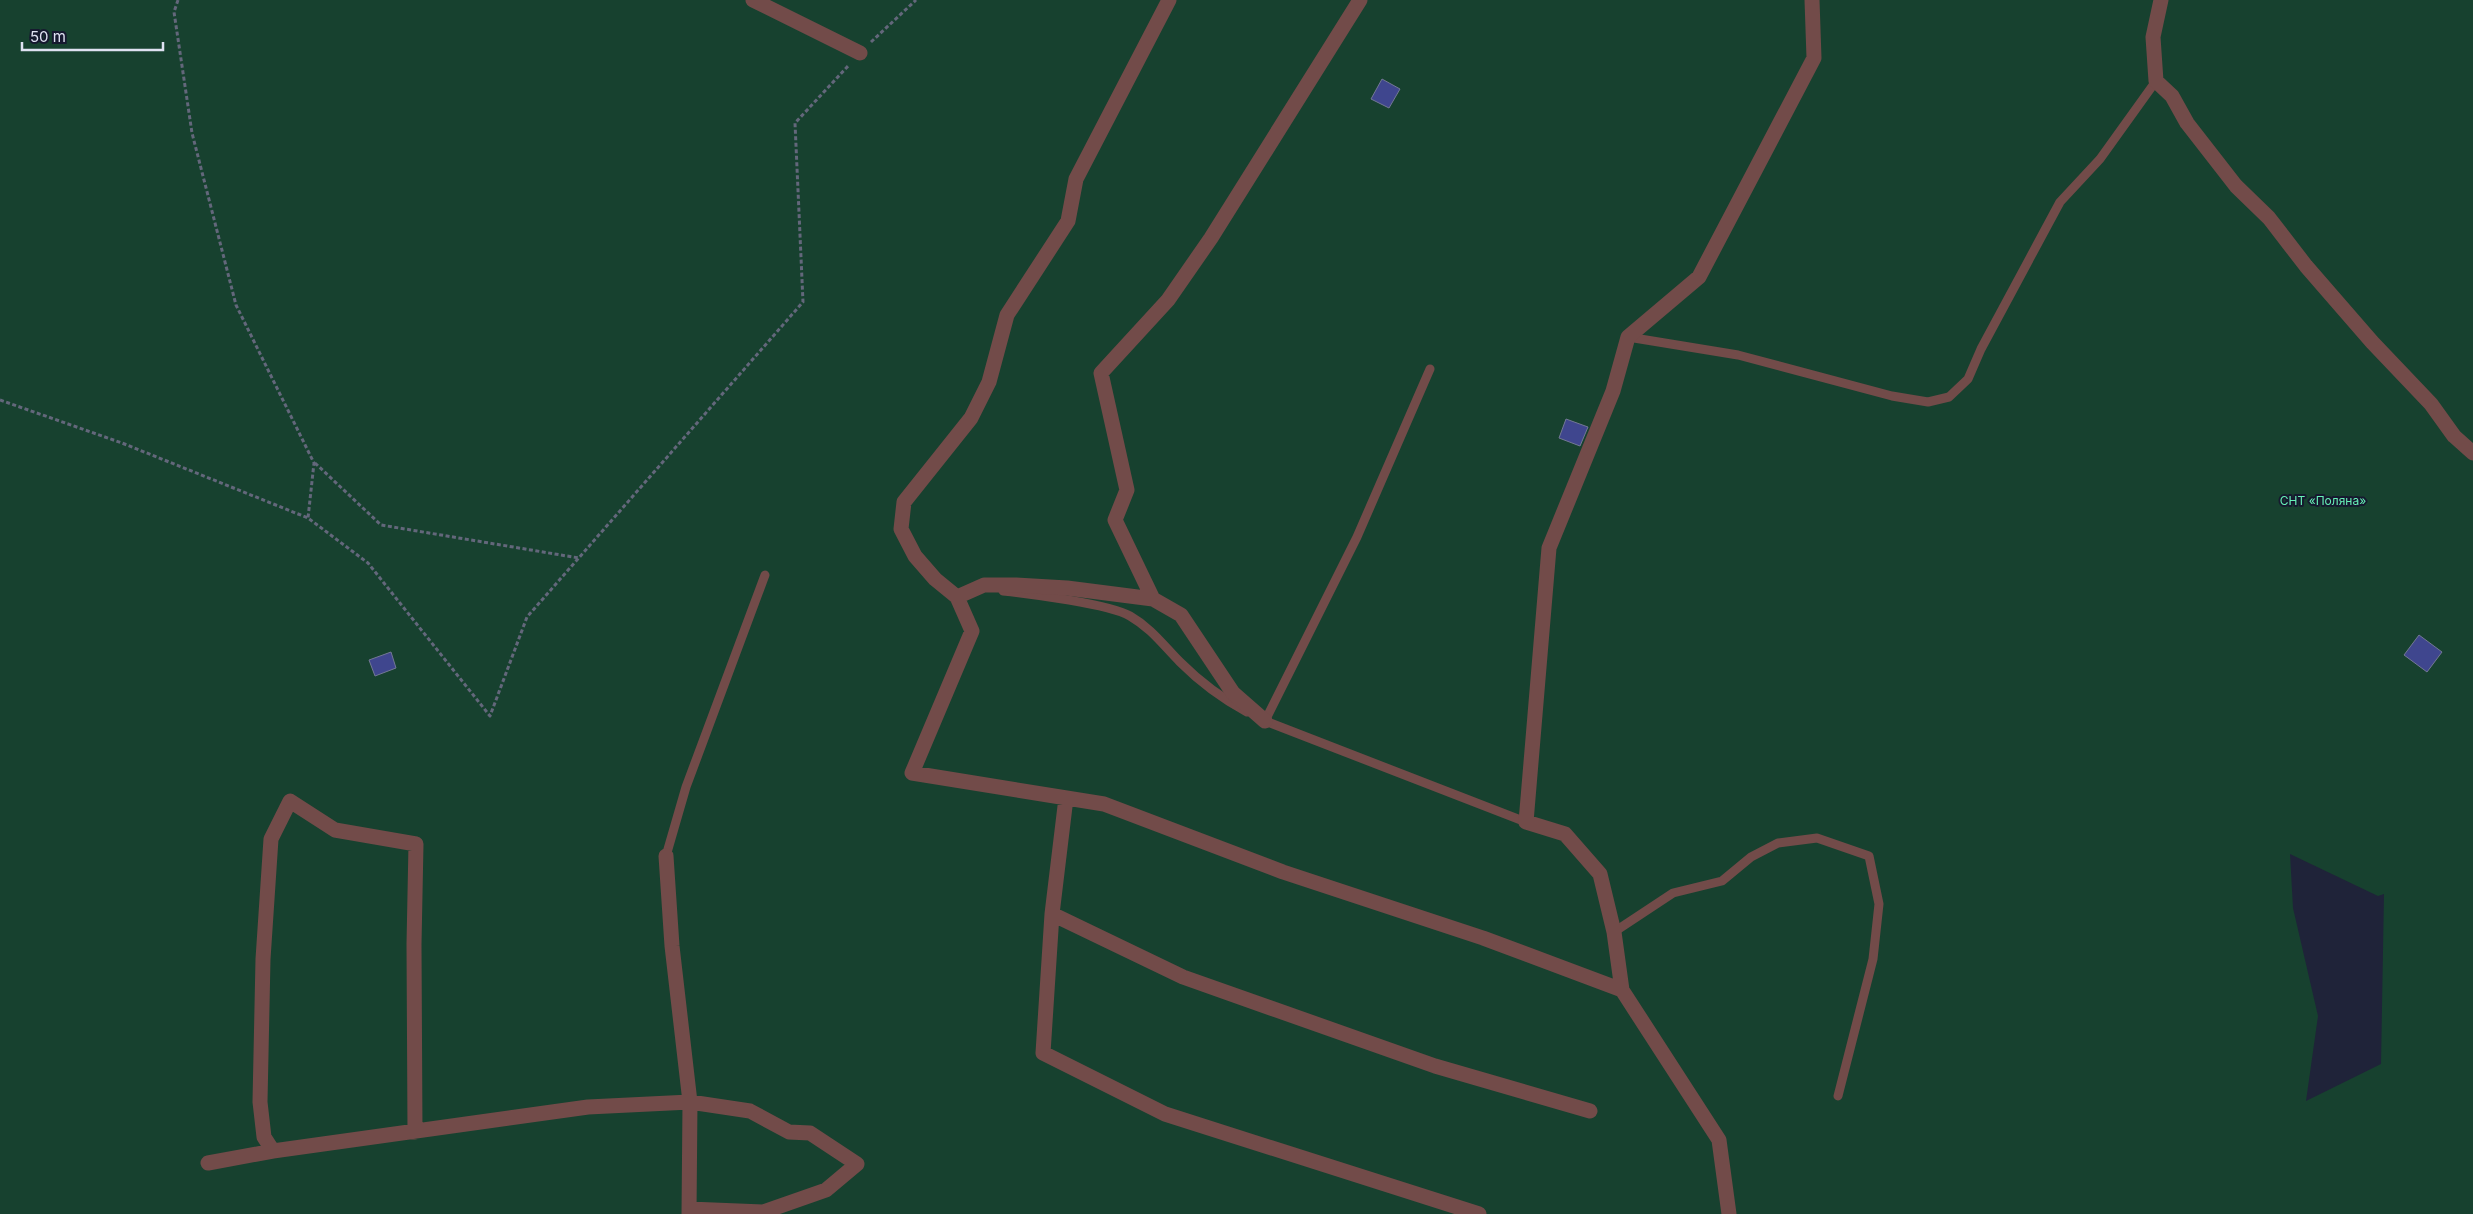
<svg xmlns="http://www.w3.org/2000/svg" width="2473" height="1214" font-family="Inter,sans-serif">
  <rect width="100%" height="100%" fill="#1f2339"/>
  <path fill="#17412f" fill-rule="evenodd" d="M0,0H2473V1214H0ZM2290,854L2378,896L2384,894L2381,1064L2306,1101L2318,1016L2293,908Z"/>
  <path fill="#3f468e" stroke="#737894" d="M1382,79L1400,89L1389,108L1371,99Z
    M1566,419L1588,427L1580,446L1559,438Z
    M2419,635L2442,652L2427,672L2404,655Z
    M391,652L396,668L375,676L369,660Z"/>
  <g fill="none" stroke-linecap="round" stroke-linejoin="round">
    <path stroke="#63677b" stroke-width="3" stroke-dasharray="4 2.5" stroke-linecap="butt" d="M178,0L174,12L192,133L236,305L314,463L308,518
      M871,42L916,0
      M0,400L122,443L308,518L368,563L490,716L527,617L803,302L795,123L849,65
      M315,463L381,525L579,558"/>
    <path stroke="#724b49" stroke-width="9" d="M1628,337L1738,355L1892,396L1928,402L1949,397L1968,379L1981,349L2060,202L2100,159L2156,81
      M1430,369L1357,537L1265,721L1526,822
      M1003,591C1031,594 1109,604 1130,616C1151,628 1164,646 1180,662C1200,682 1223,699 1247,712
      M666,856L686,787L765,575
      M1614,932L1673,893L1722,881L1751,857L1778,843L1817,838L1869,856L1879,904L1873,959L1838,1096"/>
    <path stroke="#724b49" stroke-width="15" d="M753,0L860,53
      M1169,0L1076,179L1068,221L1007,315L989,382L971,418L904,502L901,529L915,556L935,579L957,597L972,631L912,773L1104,804L1283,872L1483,938L1622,990
      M2161,0L2153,37L2156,81L2172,96L2187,123L2236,186L2269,218L2306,266L2372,342L2431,404L2454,436L2473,453
      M957,597L984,585H1016L1067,588L1153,599L1181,615L1233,693L1265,721
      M1153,599L1115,520L1127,490L1101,373L1168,300L1211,238L1360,0
      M1066,798L1052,914L1043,1053L1165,1114L1479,1214
      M666,856L672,946L690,1102L689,1214
      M1052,914L1183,977L1435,1066L1590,1111
      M273,1151L264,1137L260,1102L263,959L271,839L290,801L335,830L416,844L414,944L415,1132
      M208,1163L273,1151L588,1107L690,1102L750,1111L789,1132L810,1133L857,1164L826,1190L763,1212L689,1209
      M1729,1214L1719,1140L1622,990L1614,932L1600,874L1565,834L1526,822L1549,548L1613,391L1628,337L1699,277L1814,58L1812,0"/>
  </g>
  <g text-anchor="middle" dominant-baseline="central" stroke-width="4" stroke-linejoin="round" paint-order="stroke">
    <g font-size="12" fill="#67f1b7" stroke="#16192f">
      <text x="2323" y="500">СНТ «Поляна»</text>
    </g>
  </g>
  <path d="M22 42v8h141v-8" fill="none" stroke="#dfe2f2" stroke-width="2.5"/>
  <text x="30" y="42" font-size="15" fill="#dfe2f2" stroke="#16192f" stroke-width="4" paint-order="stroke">50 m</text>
</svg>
